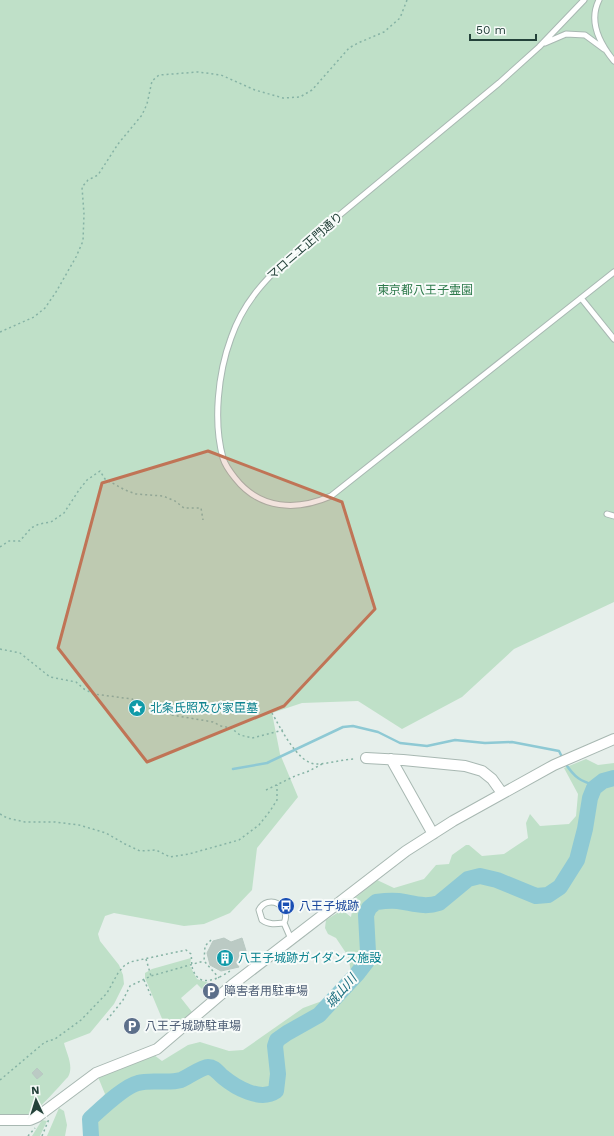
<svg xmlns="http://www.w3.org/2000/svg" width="614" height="1136" font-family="'Work Sans','Noto Sans JP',sans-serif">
  <rect width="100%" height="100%" fill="#e6efeb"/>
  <path fill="#bfe0c8" d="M0,0H614V602L514,649L462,697L402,729L358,701L302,703L272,713L280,754L298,797L257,848L252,890L230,913L204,924L184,926L114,913L105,916L98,934L100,941L119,965L123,975L124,984L114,1004L90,1033L64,1043C67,1055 74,1066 68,1077C59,1086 39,1111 29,1114C21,1117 8,1117 0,1115Z
    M586,759L598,765L614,763V1136H95L96,1105L105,1094L98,1077L154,1055L162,1061L188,1045L200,1042L229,1051L243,1050L303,1008L322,1001L346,979L351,972L348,956L336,938L328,934L325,928L326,920L342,910L351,917L354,899L377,880L394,888L424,879L436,865L449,864L452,855L466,845H469L482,856L504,854L528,838L526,823L530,814L540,826L569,824L576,816L578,794L564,768Z
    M191,958L190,966L197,979L209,983L202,989L197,984L181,998L192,1012L168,1033L145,978V973L152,969Z
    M59,1108L64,1111L67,1125L65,1136H47Z
    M42,1120L47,1121L40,1136H32Z"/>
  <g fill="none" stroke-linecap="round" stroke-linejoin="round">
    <path stroke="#8ec9d4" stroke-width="2.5" d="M565,763C575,778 580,781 597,786
      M233,769L267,763L343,727L353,726L378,732L400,743L427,746L455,740L485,743L512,742L559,751L563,759"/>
    <path stroke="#8ec9d4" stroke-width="16" d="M91,1136L90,1119L92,1117C103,1107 125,1086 138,1083C152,1079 167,1084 181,1080C188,1077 202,1067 208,1067C215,1067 218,1073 223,1077C235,1087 260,1102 276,1091L278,1074L275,1046L277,1040L287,1033L319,1015L357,974L367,961L368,952L366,915L369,908L376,902C383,901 391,900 398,901C413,903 424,908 439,903L468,879L480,876L497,880L536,896L548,895L560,887L577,860L585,829L590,798L594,788L603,781L614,778"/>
  </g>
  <path fill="#bbcac4" stroke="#b8c9c2" d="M224,938L231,942L242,938L247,954L236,963L239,967L221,971L210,965L207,953L213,941Z
    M37,1068L43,1074L37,1079L32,1073Z"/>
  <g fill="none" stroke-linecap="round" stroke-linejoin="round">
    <g stroke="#a8b8b2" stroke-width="7">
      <path id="service" d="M584,0L539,47L499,83L290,256C264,281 243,303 231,338C218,373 213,422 223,458C225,465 231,473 235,478C260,510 297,511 331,496L614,272
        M599,0C588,22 600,44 614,61
        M545,43L566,34L585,35L604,49
        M581,298L614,339
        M607,514L614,516
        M284,923C276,924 269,925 262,920L259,910C268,893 292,906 284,923L291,939"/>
    </g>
    <g stroke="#a8b8b2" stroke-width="12">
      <path id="minor" d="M366,758L403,760L465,766L482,771L492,779L502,793
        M391,759L433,834
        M0,1120H30L37,1117L96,1073L157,1049L232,985L406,851L453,821L554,765L614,739"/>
    </g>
    <path stroke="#86b3a5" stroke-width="1.5" stroke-dasharray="2 3" stroke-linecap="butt" d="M0,332L34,317L45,308L56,292L76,257L83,241L84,214L82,187L88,180L98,175L118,144L142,115L147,104L152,81L159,75L198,72L221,75L255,90L283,98L300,97L312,90L349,48L358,43L384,32L400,18L407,0
      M0,547L9,541H20L31,528L39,524L51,522L64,513L79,490L87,480L100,471L105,479L125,490L136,494L163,496L175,501L184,508H201L203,520
      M0,649L20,653L50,677L76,682L84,689L94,694L132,699L146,708L167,710L172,715L213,722L221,726L231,728L240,735L252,738L283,730
      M272,713C280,727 298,764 316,764C329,764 343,759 356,759
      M266,790L295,776L309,771L324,763
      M0,814L7,818L25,822H55L79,825L106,833L125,844L140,851L156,850L170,857L189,854L239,840L259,825L270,811L277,800V785
      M211,940L205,946L204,961L219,978
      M146,959L151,976
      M144,980L152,998
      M107,1020L123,1000L130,986L151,976L204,961
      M0,1080L45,1042L55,1039L81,1020L107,993L118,973L124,966L130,962L186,950L191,954C192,959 191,965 193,970C200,989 219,978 230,971L232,972
      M28,1136L35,1128
      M42,1136L49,1119"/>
    <use href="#service" stroke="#fff" stroke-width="5"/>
    <use href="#minor" stroke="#fff" stroke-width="10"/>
  </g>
  <path fill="#c07456" fill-opacity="0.2" stroke="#c07456" stroke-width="3" stroke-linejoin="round" d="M208,451L342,502L375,609L284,706L147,762L58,648L102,483Z"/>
  <defs>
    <g id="sight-disc" transform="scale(0.9)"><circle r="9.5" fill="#0f9aa8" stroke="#f7fbf9"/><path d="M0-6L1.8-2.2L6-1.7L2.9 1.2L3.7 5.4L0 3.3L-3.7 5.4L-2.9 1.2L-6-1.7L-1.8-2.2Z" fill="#fff"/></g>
    <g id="bus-disc" transform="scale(0.9)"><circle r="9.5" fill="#1a4fb4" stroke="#f7fbf9"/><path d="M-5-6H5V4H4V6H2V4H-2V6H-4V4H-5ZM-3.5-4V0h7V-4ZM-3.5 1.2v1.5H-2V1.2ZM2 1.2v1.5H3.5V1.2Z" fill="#fff"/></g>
    <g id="building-disc" transform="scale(0.9)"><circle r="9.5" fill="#0f9aa8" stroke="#f7fbf9"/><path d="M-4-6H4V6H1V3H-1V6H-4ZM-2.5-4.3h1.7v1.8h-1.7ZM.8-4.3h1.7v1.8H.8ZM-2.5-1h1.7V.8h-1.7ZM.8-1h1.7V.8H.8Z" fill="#fff"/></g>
    <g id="parking-disc" transform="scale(0.9)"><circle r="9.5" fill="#5c6f8a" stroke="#f7fbf9"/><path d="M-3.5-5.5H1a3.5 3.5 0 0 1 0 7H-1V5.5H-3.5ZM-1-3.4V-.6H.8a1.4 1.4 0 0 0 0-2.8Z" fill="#fff"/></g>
  </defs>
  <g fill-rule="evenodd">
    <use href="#sight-disc" x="137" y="708"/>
    <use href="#bus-disc" x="286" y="906"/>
    <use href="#building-disc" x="225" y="958"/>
    <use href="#parking-disc" x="211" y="991"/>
    <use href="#parking-disc" x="132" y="1026"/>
  </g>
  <g text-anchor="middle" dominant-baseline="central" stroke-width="4" stroke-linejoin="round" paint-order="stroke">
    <g font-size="12" fill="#24423a" stroke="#f7fbf9">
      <text transform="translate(305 246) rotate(-41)">マロニエ正門通り</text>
    </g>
    <g font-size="12" fill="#2d7a4b" stroke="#f7fbf9">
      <text x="425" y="290">東京都八王子霊園</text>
    </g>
    <g font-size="12" fill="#0d838f" stroke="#f7fbf9" text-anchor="start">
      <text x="150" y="708">北条氏照及び家臣墓</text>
      <text x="238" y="958">八王子城跡ガイダンス施設</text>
    </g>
    <g font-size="12" fill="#164399" stroke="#f7fbf9" text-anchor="start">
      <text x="299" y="906">八王子城跡</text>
    </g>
    <g font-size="12" fill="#4e5e75" stroke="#f7fbf9" text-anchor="start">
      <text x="224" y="991">障害者用駐車場</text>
      <text x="145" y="1026">八王子城跡駐車場</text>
    </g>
    <g font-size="13" font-style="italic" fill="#1c6f80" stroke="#f7fbf9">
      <text transform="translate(341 991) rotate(-49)">城山川</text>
    </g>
  </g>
  <g transform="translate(36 1100) rotate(356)" stroke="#f7fbf9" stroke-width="3" paint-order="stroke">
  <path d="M0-3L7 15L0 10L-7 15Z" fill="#24423a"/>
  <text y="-6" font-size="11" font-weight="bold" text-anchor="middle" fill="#24423a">N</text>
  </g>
  <path d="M470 34v6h66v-6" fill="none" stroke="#24423a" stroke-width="2"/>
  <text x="476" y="34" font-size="12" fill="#24423a" stroke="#f7fbf9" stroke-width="3" paint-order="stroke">50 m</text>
</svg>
